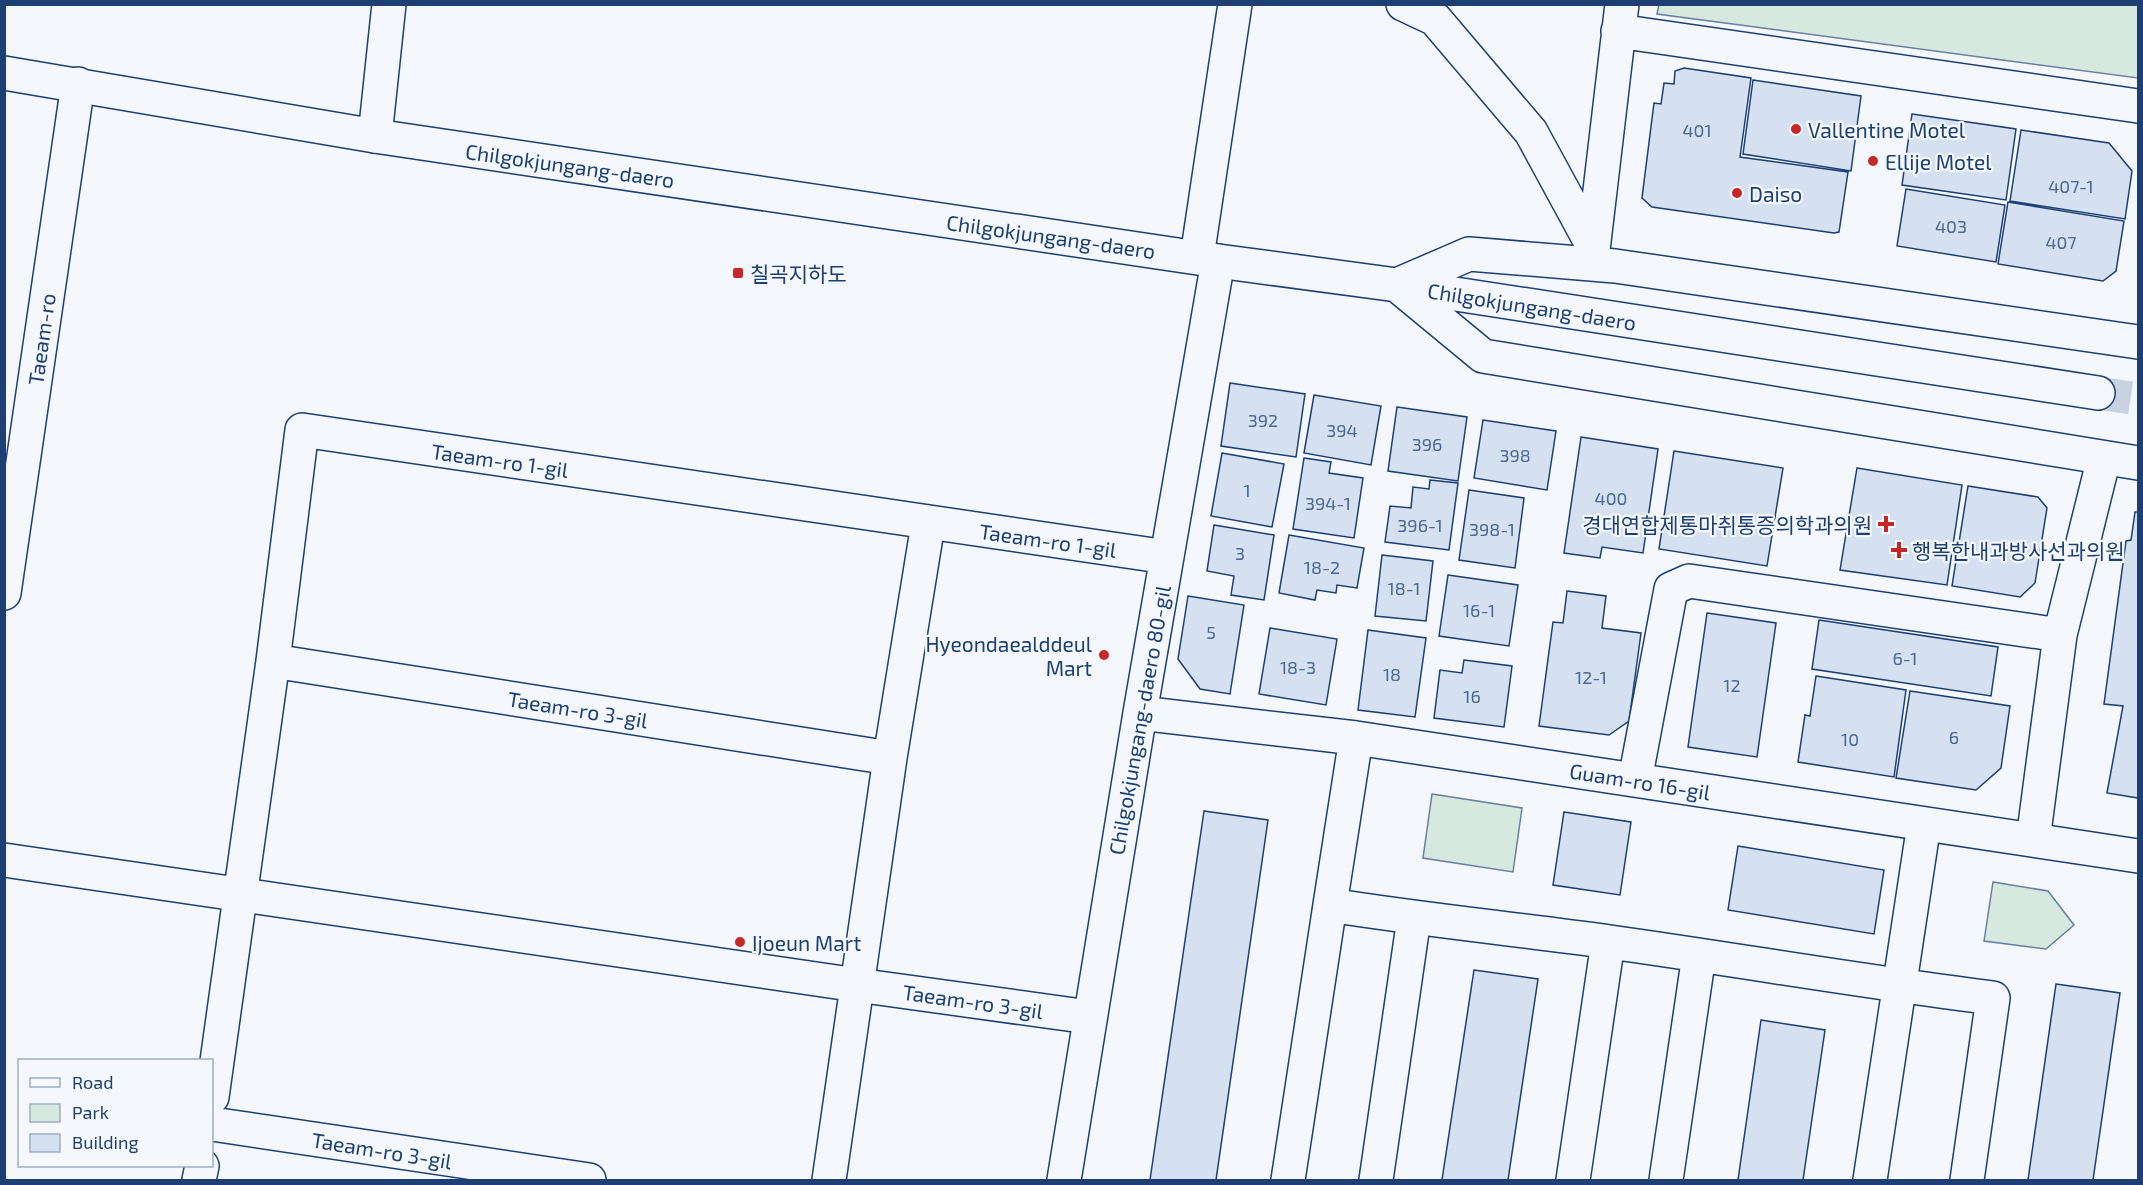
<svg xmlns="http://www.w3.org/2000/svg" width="2143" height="1185" font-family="'Exo 2','Noto Sans KR',sans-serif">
  <rect width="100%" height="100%" fill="#f4f7fb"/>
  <path fill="#d7e8df" stroke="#687fa3" stroke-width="1.5" d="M1659,4L2138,5V78L1657,14Z
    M1432,794L1522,808L1513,872L1423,858Z
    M1993,882L2048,891L2074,925L2046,949L1984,941Z"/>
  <path fill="#d5e0f0" stroke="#1d3f73" stroke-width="1.5" d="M1684,68L1751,78L1740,157L1848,172L1839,232L1834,233L1652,207L1642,198L1654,103L1661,104L1664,83L1674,84L1675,71Z
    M1753,80L1861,96L1851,171L1743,154Z
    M1912,114L2016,129L2006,200L1902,185Z
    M2021,130L2109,143L2132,171L2125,219L2010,201Z
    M1906,189L2005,205L1996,262L1897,246Z
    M2008,202L2124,221L2116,271L2103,281L1998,264Z
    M1230,383L1305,394L1296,457L1221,446Z
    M1314,395L1381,406L1371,465L1304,453Z
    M1397,407L1467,417L1458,481L1388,471Z
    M1483,420L1556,431L1547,490L1474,478Z
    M1581,437L1658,449L1643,553L1602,547L1600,558L1564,553Z
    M1674,451L1783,468L1767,566L1659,549Z
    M1222,453L1284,464L1272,527L1211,516Z
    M1304,458L1331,462L1329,473L1363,478L1354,538L1293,529Z
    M1857,468L1962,485L1947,585L1840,570Z
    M1430,480L1458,483L1449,550L1385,542L1390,506L1411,508L1413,487L1429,489Z
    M1968,486L2038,497L2047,508L2035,583L2020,597L1952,586Z
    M1469,490L1524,498L1515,568L1459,560Z
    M2135,512H2138V798L2107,793L2123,706L2104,704L2126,541L2131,540Z
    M1214,525L1274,535L1264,600L1231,595L1234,576L1207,571Z
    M1289,535L1364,548L1357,588L1337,585L1336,593L1317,590L1315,600L1279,593Z
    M1382,555L1433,561L1426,621L1375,616Z
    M1448,575L1518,585L1509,646L1439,636Z
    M1567,591L1606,596L1602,628L1641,633L1629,721L1609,735L1539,726L1553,622L1563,623Z
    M1188,596L1244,605L1230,694L1200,689L1178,659Z
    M1707,613L1776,623L1757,757L1688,747Z
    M1819,620L1998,647L1991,696L1812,669Z
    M1270,628L1337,639L1326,705L1259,694Z
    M1368,630L1426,638L1415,717L1358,710Z
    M1464,660L1512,666L1504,727L1434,718L1440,670L1462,673Z
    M1816,676L1906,690L1894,777L1798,762L1805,715L1810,716Z
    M1910,691L2010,706L2001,768L1976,790L1896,778Z
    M1204,811L1268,820L1216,1180H1150Z
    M1564,812L1631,822L1620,895L1553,885Z
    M1738,846L1884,870L1874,934L1728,910Z
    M1474,970L1538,979L1508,1180H1442Z
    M2056,984L2120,993L2093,1180H2028Z
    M1761,1020L1825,1030L1803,1180H1738Z"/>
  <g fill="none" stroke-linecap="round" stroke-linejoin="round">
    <path stroke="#c9d2e0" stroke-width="33" stroke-dasharray="33 16" stroke-linecap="butt" d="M2098,393L2138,399"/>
    <g stroke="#1d3f73" stroke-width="36">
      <path id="minor" d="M1403,4L1435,19L1531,132L1593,246
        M1618,31L2138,106
        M375,136L389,4
        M1593,250L1622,4
        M1197,257L1235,4
        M4,593L78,84
        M273,661L890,758
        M1140,713L1356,738L2138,856
        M1635,780L1671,589L1689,581L2060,635
        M2033,840L2060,635L2104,458
        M4,860L857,985L1089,1017
        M1330,905L1356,738
        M212,1097L273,661L302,430L1167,557
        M212,1124L589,1180
        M199,1180L202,1166
        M829,1180L890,758L928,524
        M1064,1180L1140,713L1218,261
        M1288,1180L1330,905C1423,920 1517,929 1610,942C1738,960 1865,982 1993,998L1967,1180
        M1376,1180L1414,918
        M1573,1180L1608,942
        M1666,1180L1699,955
        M1870,1180L1924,824"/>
    </g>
    <g stroke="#1d3f73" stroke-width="36">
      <path id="major" d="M4,73L375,136L1218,261L1397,285L2098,393
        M2138,342L1615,266L1469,254L1397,285L1483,356L2138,463"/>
    </g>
    <use href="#minor" stroke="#f4f7fb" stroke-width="33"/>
    <use href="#major" stroke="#f4f7fb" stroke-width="33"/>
  </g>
  <g fill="#c62828" stroke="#f4f7fb" stroke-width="2">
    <circle cx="1796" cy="129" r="6"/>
    <circle cx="1873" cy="161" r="6"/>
    <circle cx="1737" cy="193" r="6"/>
    <rect x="732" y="267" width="12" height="12" rx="3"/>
    <path d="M1883 515h6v6h6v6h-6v6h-6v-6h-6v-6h6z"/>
    <path d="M1896 541h6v6h6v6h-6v6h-6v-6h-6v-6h6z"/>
    <circle cx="1104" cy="655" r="6"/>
    <circle cx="740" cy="942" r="6"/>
  </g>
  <g text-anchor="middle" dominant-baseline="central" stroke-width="4.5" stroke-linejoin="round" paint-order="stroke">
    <g font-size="18" fill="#4b6792">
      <text x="1697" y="130">401</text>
      <text x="2071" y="186">407-1</text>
      <text x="1951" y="226">403</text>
      <text x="2061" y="242">407</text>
      <text x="1263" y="420">392</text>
      <text x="1342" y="430">394</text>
      <text x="1427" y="444">396</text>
      <text x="1515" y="455">398</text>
      <text x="1247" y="490">1</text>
      <text x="1611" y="498">400</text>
      <text x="1328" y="503">394-1</text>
      <text x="1420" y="525">396-1</text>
      <text x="1492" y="529">398-1</text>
      <text x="1240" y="553">3</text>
      <text x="1322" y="567">18-2</text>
      <text x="1404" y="588">18-1</text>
      <text x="1479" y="610">16-1</text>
      <text x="1211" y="632">5</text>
      <text x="1905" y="658">6-1</text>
      <text x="1298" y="667">18-3</text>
      <text x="1392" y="674">18</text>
      <text x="1591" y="677">12-1</text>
      <text x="1732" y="685">12</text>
      <text x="1472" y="696">16</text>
      <text x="1954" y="737">6</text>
      <text x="1850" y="739">10</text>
    </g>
    <g font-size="21" fill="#1d3f73" stroke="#f4f7fb" text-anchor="start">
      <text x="1808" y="129">Vallentine Motel</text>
      <text x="1885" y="161">Ellije Motel</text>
      <text x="1749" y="193">Daiso</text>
      <text x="750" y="273">칠곡지하도</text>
      <text x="1872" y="524" text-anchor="end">경대연합제통마취통증의학과의원</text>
      <text x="1912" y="550">행복한내과방사선과의원</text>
      <text x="1092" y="643" text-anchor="end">Hyeondaealddeul<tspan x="1092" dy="24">Mart</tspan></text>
      <text x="752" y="942">Ijoeun Mart</text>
    </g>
    <g font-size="21" fill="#1d3f73" stroke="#f4f7fb">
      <text transform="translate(570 165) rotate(8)">Chilgokjungang-daero</text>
      <text transform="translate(1051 236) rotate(8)">Chilgokjungang-daero</text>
      <text transform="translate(1532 306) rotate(9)">Chilgokjungang-daero</text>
      <text transform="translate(41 339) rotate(-82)">Taeam-ro</text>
      <text transform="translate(500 460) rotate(8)">Taeam-ro 1-gil</text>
      <text transform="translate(1048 540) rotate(8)">Taeam-ro 1-gil</text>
      <text transform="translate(578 709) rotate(9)">Taeam-ro 3-gil</text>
      <text transform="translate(1139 720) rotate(-80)">Chilgokjungang-daero 80-gil</text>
      <text transform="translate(1640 781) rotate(9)">Guam-ro 16-gil</text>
      <text transform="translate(973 1001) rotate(8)">Taeam-ro 3-gil</text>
      <text transform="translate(382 1150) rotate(9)">Taeam-ro 3-gil</text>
    </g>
  </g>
  <rect width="2143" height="1185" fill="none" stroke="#1d3f73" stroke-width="12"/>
  <rect x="18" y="1059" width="195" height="108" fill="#f4f7fb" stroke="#9eadc5" stroke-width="1.5"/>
  <rect x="30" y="1078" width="30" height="9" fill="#f4f7fb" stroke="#9eadc5" stroke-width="1.5"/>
  <text x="72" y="1089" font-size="18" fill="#1d3f73">Road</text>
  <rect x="30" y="1104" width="30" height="18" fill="#d7e8df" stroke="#9eadc5" stroke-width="1.5"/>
  <text x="72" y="1119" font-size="18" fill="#1d3f73">Park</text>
  <rect x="30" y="1134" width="30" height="18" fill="#d5e0f0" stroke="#9eadc5" stroke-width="1.5"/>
  <text x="72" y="1149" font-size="18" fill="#1d3f73">Building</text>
</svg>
